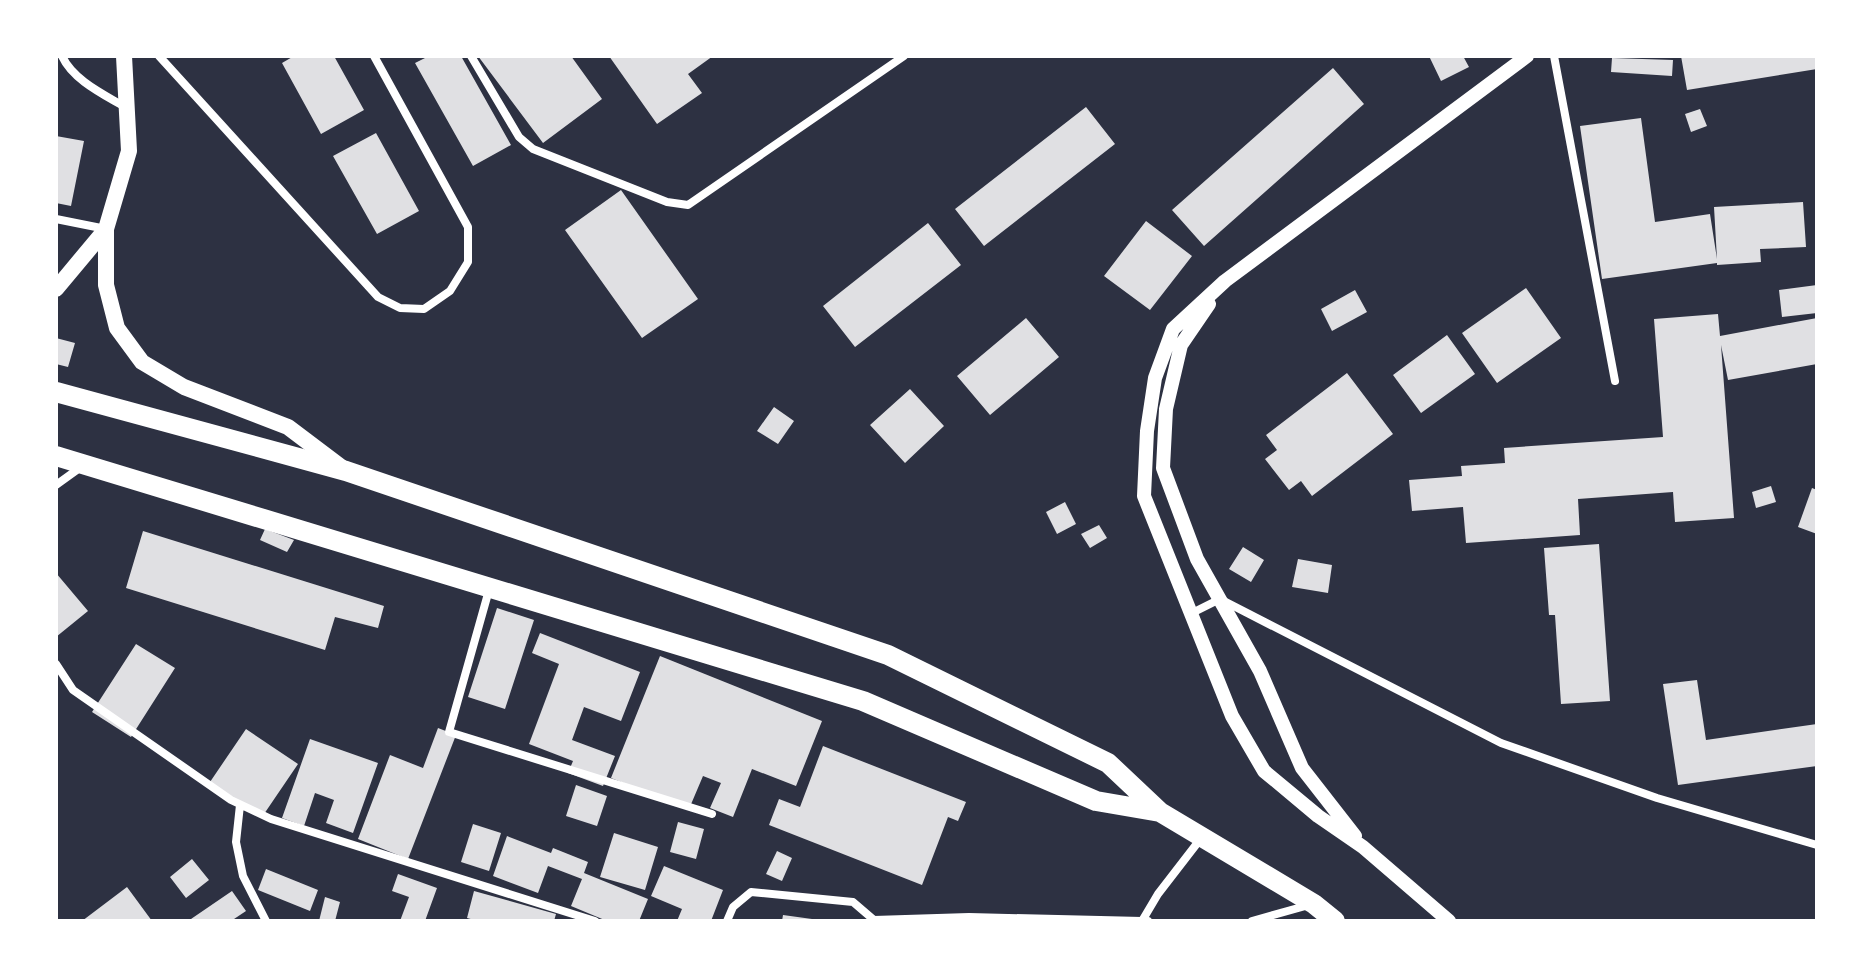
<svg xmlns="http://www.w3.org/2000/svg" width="1873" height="977" font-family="Quicksand,sans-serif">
  <rect width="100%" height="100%" fill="#2d3142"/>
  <path fill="#e0e0e3" d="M294,56H334L364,110L321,134L282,63Z
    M429,56H461L511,145L473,166L415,63Z
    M478,56H571L602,99L543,143Z
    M609,56H713L688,74L702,93L657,124Z
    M1429,56H1463L1469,67L1441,81Z
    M1681,56H1817V69L1687,90Z
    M1612,58L1673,60L1672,76L1611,72Z
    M1333,68L1364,104L1204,246L1172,210Z
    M1086,107L1115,144L984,246L955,209Z
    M1700,109L1707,126L1691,132L1685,114Z
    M1641,118L1655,222L1710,214L1717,259L1714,207L1803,202L1806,247L1760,249L1761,262L1717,265V263L1602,279L1580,126Z
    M376,133L419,211L377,234L333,156Z
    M56,136L84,141L71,206L56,203Z
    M621,190L698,299L642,338L565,230Z
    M1146,221L1192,256L1150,310L1104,276Z
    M928,223L961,265L855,347L823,306Z
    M1817,285V313L1782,317L1779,290Z
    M1526,288L1561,338L1497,383L1462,333Z
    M1355,290L1367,312L1332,331L1321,309Z
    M1718,314L1720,336L1817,318V364L1728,380L1721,345L1734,518L1675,522L1673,492L1578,499L1580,535L1466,543L1463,507L1412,511L1409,480L1462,476L1461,466L1505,463L1504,448L1663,437L1654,319Z
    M1026,318L1059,357L990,415L957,376Z
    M1447,335L1475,374L1421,413L1393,375Z
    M56,338L75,343L68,367L56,364Z
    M1347,373L1393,434L1312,496L1301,481L1289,490L1265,459L1277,450L1266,435Z
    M910,389L944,426L905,463L870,425Z
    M774,407L794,421L778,444L757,431Z
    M1771,486L1776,502L1756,508L1752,492Z
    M1812,488L1817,490V534L1798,527Z
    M1065,502L1076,524L1057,534L1046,512Z
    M1099,525L1107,538L1090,548L1081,534Z
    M265,529L294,540L287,552L260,540Z
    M143,531L384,606L378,628L335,617L325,650L126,588Z
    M1599,544L1610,701L1561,704L1555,615H1549L1544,548Z
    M1243,547L1264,560L1251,582L1229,569Z
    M1298,559L1332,565L1328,593L1292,587Z
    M56,573L88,611L56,637Z
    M497,608L534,620L505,709L468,697Z
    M540,633L640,672L621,721L584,707L572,740L615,756L603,786L568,773L573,761L529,744L559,664L532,653Z
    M136,644L175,668L131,737L92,712Z
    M660,656L822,721L796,786L752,769L733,817L710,808L721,783L703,776L689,809L611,778Z
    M1697,680L1706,740L1817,724V766L1678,785L1663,684Z
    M438,728L456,735L408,859L358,839L390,755L423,768Z
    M246,729L298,764L262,817L210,782Z
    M310,739L378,763L353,833L326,823L334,800L315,793L304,826L282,818Z
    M823,746L966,802L958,821L948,817L922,885L769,825L779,799L800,807Z
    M576,785L607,796L597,826L566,816Z
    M678,822L704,829L696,859L670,852Z
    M473,824L501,833L489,871L461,862Z
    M614,833L658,847L645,890L600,877Z
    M507,836L551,853L553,848L588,862L584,873L648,899L639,921H607L571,906L582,879L548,866L538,893L493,876Z
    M777,851L792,858L782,881L766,874Z
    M192,859L209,880L186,898L170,877Z
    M664,866L723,890L711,921H677L682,909L651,896Z
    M266,869L318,890L310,911L258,890Z
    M398,874L437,888L425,921H400L409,897L392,891Z
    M127,887L152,921H82Z
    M232,891L246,911L231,921H192L191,919Z
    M474,891L556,914L554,921H478L467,918Z
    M325,897L340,902L335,921H319Z
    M783,915L812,919V921H782Z"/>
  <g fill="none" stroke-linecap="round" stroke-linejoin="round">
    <path stroke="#fff" stroke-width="8" d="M62,56C73,80 103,94 125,107
      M159,56L378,297L400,308L424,309L450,291L468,262V227L374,56
      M471,56L519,137L533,149L667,202L688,205L904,56
      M1554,56L1615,381
      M56,219L106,229
      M56,485L81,467
      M489,590L449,732L712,814
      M1190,614L1220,599L1501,743L1657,798L1817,845
      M56,664L73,690L231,800L271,819L595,921
      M240,805L236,842L243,876L266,921
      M727,921L733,907L751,892L853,902L874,920L969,917L1142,921
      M1148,921H1142L1158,894L1202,837
      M1252,921L1309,905"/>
    <path stroke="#fff" stroke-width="14" d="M1209,304L1181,345L1166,409L1163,468L1197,559L1260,671L1302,768L1355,836
      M1449,921L1363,847L1318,816L1264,771L1232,716L1144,496L1147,431L1155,378L1173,329L1225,281L1527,56"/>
    <path stroke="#fff" stroke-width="16" d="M124,56L129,151L106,229V285L117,328L142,362L184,387L288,427L341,467
      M56,289L106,229"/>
    <path stroke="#fff" stroke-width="20" d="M56,392L346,471L888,655L1108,763L1160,812L1314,904L1335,921
      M56,456L863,701L1096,801L1160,812"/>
  </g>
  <rect width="1873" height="977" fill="none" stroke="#ffffff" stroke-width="116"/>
</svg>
